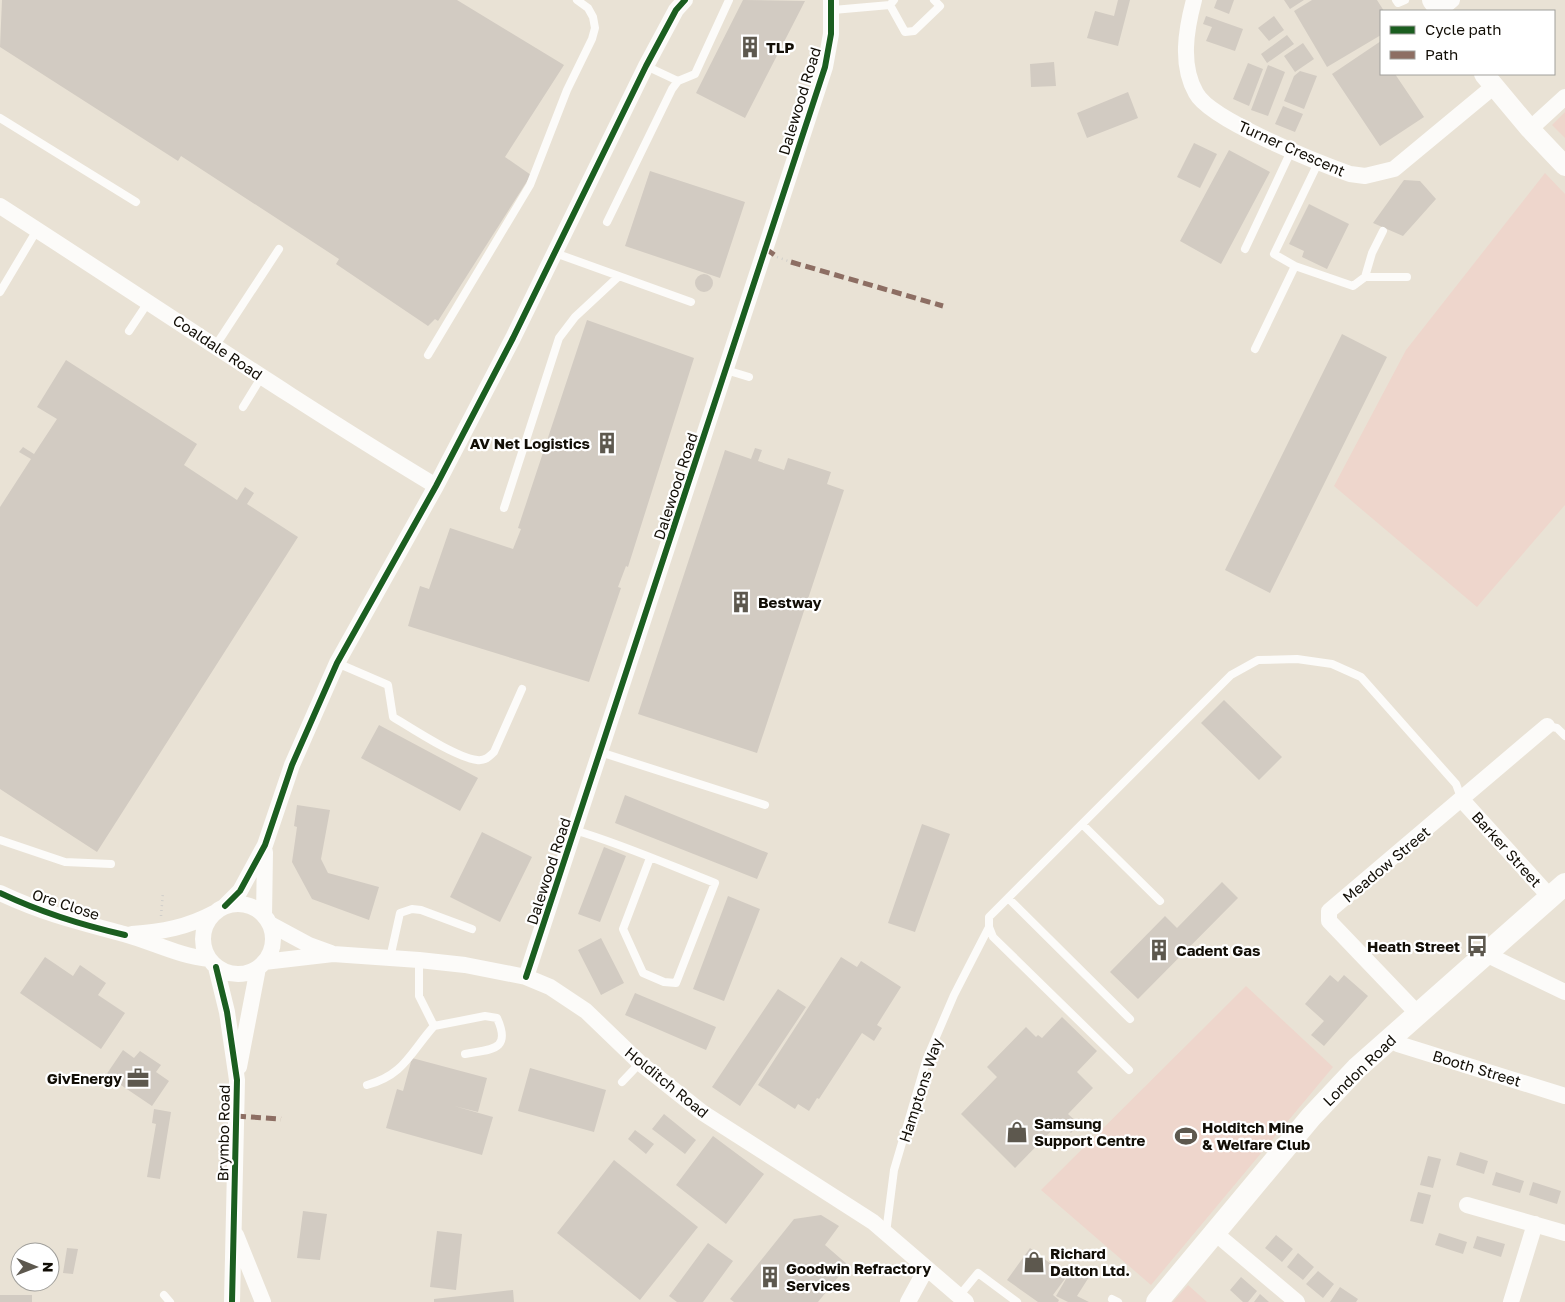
<svg xmlns="http://www.w3.org/2000/svg" width="1565" height="1302" font-family="'Golos Text',sans-serif">
  <rect width="100%" height="100%" fill="#e9e2d5"/>
  <path fill="#eed6cc" d="M1565,112V138L1552,125Z
    M1545,173L1565,194V505L1477,607L1334,486L1406,350Z
    M1246,986L1333,1067L1151,1285L1041,1190Z
    M1188,1285L1207,1302H1173Z"/>
  <path fill="#d2cbc2" d="M2,0H457L564,65L505,157L531,175L438,321L435,319L428,326L336,264L339,259L181,156L178,161L0,47Z
    M743,0L805,1L745,118L696,93Z
    M1118,0H1130L1118,46L1087,38L1095,11L1114,16Z
    M1217,0H1234L1229,14L1214,8Z
    M1284,0H1304L1290,9Z
    M1312,0H1377L1384,11H1381V35L1327,67L1294,11Z
    M1206,16L1243,29L1235,51L1206,41L1212,27L1203,24Z
    M1274,16L1284,30L1269,41L1258,28Z
    M1287,35L1294,44L1267,63L1261,54Z
    M1381,41V74H1395L1424,117L1380,146L1332,74Z
    M1303,43L1314,59L1295,72L1284,56Z
    M1054,62L1056,86L1031,87L1030,64Z
    M1248,63L1263,69L1249,106L1233,99Z
    M1268,65L1285,72L1268,116L1251,110Z
    M1300,71L1317,76L1304,109L1284,101L1294,76Z
    M1128,92L1138,118L1087,138L1077,113Z
    M1283,106L1303,114L1295,132L1275,124Z
    M1194,143L1217,154L1200,188L1177,177Z
    M1229,150L1270,172L1221,264L1180,241Z
    M650,171L745,202L720,278L625,246Z
    M1404,180L1420,181L1436,199L1403,236L1373,223Z
    M1309,204L1349,224L1327,269L1302,257L1304,251L1289,244Z
    M695 283a9 9 0 1 1 18 0a9 9 0 1 1-18 0Z
    M587,320L694,358L628,567L626,566L618,587L621,588L589,682L408,626L420,586L429,589L450,528L513,549L521,529L518,528Z
    M1342,334L1387,357L1270,593L1225,570Z
    M66,360L197,444L184,465L237,500L245,487L254,493L247,504L298,537L97,852L0,789V507L31,459L19,452L23,447L34,454L57,419L37,407Z
    M755,448L762,450L758,461L784,470L788,458L831,472L827,484L844,490L757,753L638,714L725,450L751,459Z
    M1224,700L1282,757L1259,780L1201,723Z
    M379,725L478,778L460,811L361,758Z
    M625,795L768,853L757,879L615,823Z
    M297,805L330,810L321,859L328,873L379,887L369,920L312,899L292,862L297,827L294,826Z
    M922,824L950,834L915,932L888,923Z
    M482,832L532,857L500,922L450,897Z
    M604,847L626,856L600,922L578,914Z
    M1222,882L1238,898L1138,999L1110,972L1165,916L1177,928Z
    M728,896L760,909L724,1001L693,989Z
    M601,938L624,983L601,995L578,950Z
    M45,957L73,976L80,965L106,983L98,995L125,1013L101,1049L20,993Z
    M841,957L857,967L861,961L901,987L877,1025L882,1028L874,1041L862,1033L819,1099L817,1098L809,1111L798,1104L795,1109L758,1085Z
    M1330,975L1338,982L1344,975L1368,996L1324,1046L1311,1035L1324,1021L1305,1004Z
    M778,989L806,1007L740,1106L712,1087Z
    M635,993L716,1027L706,1050L625,1015Z
    M1062,1017L1097,1051L1077,1072L1093,1088L1068,1114L1079,1124L1071,1133L1060,1122L1015,1168L961,1114L997,1077L987,1067L1026,1027L1036,1037L1038,1035L1042,1038Z
    M123,1050L134,1058L140,1051L161,1065L156,1072L169,1081L152,1106L106,1075Z
    M412,1058L487,1078L478,1112L454,1106L493,1117L482,1155L386,1128L397,1089L403,1091Z
    M530,1068L606,1090L594,1132L518,1111Z
    M154,1109L171,1112L160,1179L147,1177L156,1124L152,1123Z
    M664,1114L696,1140L685,1154L652,1129Z
    M635,1130L654,1144L646,1154L628,1139Z
    M713,1136L764,1174L726,1224L676,1185Z
    M1460,1152L1488,1161L1484,1174L1456,1165Z
    M1428,1156L1441,1159L1433,1188L1420,1185Z
    M614,1160L698,1227L640,1300L557,1233Z
    M1496,1172L1524,1181L1520,1193L1492,1185Z
    M1533,1182L1561,1191L1557,1204L1529,1195Z
    M1418,1192L1431,1195L1423,1224L1410,1221Z
    M303,1211L327,1214L320,1260L297,1258Z
    M821,1215L839,1226L825,1245L848,1265L818,1302H734L730,1299L794,1219Z
    M437,1231L462,1234L456,1290L430,1287Z
    M1439,1233L1467,1242L1463,1254L1435,1245Z
    M1276,1235L1293,1249L1282,1262L1265,1248Z
    M1477,1236L1505,1244L1501,1257L1473,1248Z
    M708,1243L733,1261L703,1302H677L669,1296Z
    M67,1248L78,1249L73,1274L63,1273Z
    M1030,1248L1067,1276L1053,1295L1059,1300L1058,1302H1038L1007,1280Z
    M1298,1253L1314,1267L1303,1280L1287,1267Z
    M1073,1267L1089,1277L1077,1296L1089,1302H1068L1056,1296Z
    M1318,1271L1334,1284L1323,1298L1306,1284Z
    M1241,1277L1257,1291L1248,1302H1243L1230,1290Z
    M1340,1287L1358,1299L1356,1302H1330Z
    M513,1290L514,1302H434V1299Z
    M1260,1294L1269,1302H1254Z
    M0,1295H32V1302H0Z"/>
  <g fill="none" stroke-linecap="round" stroke-linejoin="round">
    <path stroke="#d1cfcb" stroke-width="2.5" stroke-dasharray="1 4" stroke-linecap="butt" d="M777,257L791,262
      M161,916L163,892"/>
    <path stroke="#fcfbf9" stroke-width="8" d="M1396,0L1398,3L1405,0
      M890,5L905,32L914,31L940,6L934,0
      M833,10L890,5L894,0
      M646,66L678,81
      M0,118L136,202
      M1319,161L1274,254L1295,266L1353,286L1365,277H1407
      M607,222L672,89L678,81L695,74L729,0
      M1245,249L1292,149
      M555,253L691,302
      M1365,277L1372,253L1383,231
      M0,292L37,230
      M129,331L149,301
      M216,345L279,249
      M1255,349L1295,266
      M428,355L530,185L567,90L592,39L595,28L593,17L588,8L577,0
      M726,370L749,377
      M243,407L262,376
      M504,508L559,338L575,317L618,277
      M337,663L388,685L393,717C413,729 455,757 477,760C485,761 489,757 494,752L522,689
      M1547,726L1557,728L1565,736
      M600,752L765,805
      M1082,824L1160,901
      M574,830C622,844 669,865 715,883L676,983L664,982L643,973L623,929L650,858
      M0,840L65,862L111,864
      M1008,898L1130,1019
      M390,958L400,913L412,909L421,910L472,929
      M419,960V996L434,1026
      M1129,1070L993,937L989,927V917L1231,675L1258,660L1297,659L1332,664L1361,677L1456,784L1462,800
      M622,1082L640,1063
      M367,1085C404,1075 410,1053 434,1026L485,1016L497,1018C512,1051 491,1049 465,1054
      M886,1233L894,1170L927,1058L954,995L989,927
      M164,1295L170,1302
      M959,1296L978,1273L1017,1302
      M1112,1299L1118,1302"/>
    <path stroke="#fcfbf9" stroke-width="16" d="M1194,0C1186,30 1180,65 1196,93C1210,120 1319,163 1350,174L1365,176L1394,169L1493,87
      M1439,11L1452,0
      M1530,129L1565,97
      M0,206C145,299 288,397 436,486
      M1462,800L1551,898
      M0,893C42,913 79,922 124,934C153,942 179,956 209,959
      M203 939a35 35 0 1 1 70 0a35 35 0 1 1-70 0Z
      M225,906L240,891L265,845L292,765L337,663L436,486L513,338L646,66L676,10L685,0
      M264,916L265,852
      M270,924L309,945L331,953
      M132,934C162,932 188,927 214,913
      M1488,951L1494,958L1565,992
      M264,962L333,954L419,960L465,965L526,977L550,987L586,1011L640,1063L703,1113L873,1222L966,1302
      M216,967L227,1012L237,1080L232,1302
      M526,977L825,67L831,34V0
      M1418,1014L1329,921V911L1547,726
      M1392,1037L1398,1044L1565,1096
      M239,1067L258,968
      M1467,1205L1565,1233
      M1215,1233L1297,1302
      M236,1235L263,1302
      M908,1302L926,1269
      M1511,1302L1535,1224"/>
    <path stroke="#fcfbf9" stroke-width="20" d="M1432,0L1440,11
      M1484,74L1530,129L1565,166"/>
    <path stroke="#fcfbf9" stroke-width="22" d="M1157,1302L1311,1117L1357,1068L1565,884"/>
    <path stroke="#8d6e63" stroke-width="5" stroke-dasharray="10 5" stroke-linecap="butt" d="M766,249L776,256
      M791,262L943,306
      M236,1116L281,1119"/>
    <g stroke="#fff" stroke-width="9">
      <path id="cycleway" d="M0,893C40,912 81,925 125,935
        M225,906L240,891L265,845L292,765L337,663L436,486L513,338L646,66L676,10L685,0
        M216,967L227,1012L237,1080L232,1302
        M526,977L825,67L831,34V0"/>
    </g>
    <use href="#cycleway" stroke="#1b5e20" stroke-width="6"/>
  </g>
  <defs>
    <g id="building-bare" transform="scale(1.725)"><path d="M-4-6H4V6H1V3H-1V6H-4ZM-2.5-4.3h1.7v1.8h-1.7ZM.8-4.3h1.7v1.8H.8ZM-2.5-1h1.7V.8h-1.7ZM.8-1h1.7V.8H.8Z" fill="#5d584e" stroke="#fff" stroke-width="2.5" paint-order="stroke"/></g>
    <g id="bus-bare" transform="scale(1.725)"><path d="M-5-6H5V4H4V6H2V4H-2V6H-4V4H-5ZM-3.5-4V0h7V-4ZM-3.5 1.2v1.5H-2V1.2ZM2 1.2v1.5H3.5V1.2Z" fill="#5d584e" stroke="#fff" stroke-width="2.5" paint-order="stroke"/></g>
    <g id="office-bare" transform="scale(1.725)"><path d="M-6-3h4V-5.5h4V-3h4V5H-6ZM-1-4.5V-3h2v-1.5ZM-6 0V1H6V0Z" fill="#5d584e" stroke="#fff" stroke-width="2.5" paint-order="stroke"/></g>
    <g id="shop-bare" transform="scale(1.725)"><path d="M-5-2.5h2.3a2.7 3.5 0 0 1 5.4 0H5L5.5 6h-11ZM-1.5-2.5h3a1.5 2.3 0 0 0-3 0Z" fill="#5d584e" stroke="#fff" stroke-width="2.5" paint-order="stroke"/></g>
    <g id="stadium-bare" transform="scale(1.725)"><path d="M0-5a6.5 5 0 1 0 0 10a6.5 5 0 1 0 0-10ZM-3.5-1.8h7v3.6h-7Z" fill="#5d584e" stroke="#fff" stroke-width="2.5" paint-order="stroke"/></g>
  </defs>
  <g fill-rule="evenodd">
    <use href="#building-bare" x="750" y="47"/>
    <use href="#building-bare" x="607" y="443"/>
    <use href="#building-bare" x="741" y="602"/>
    <use href="#bus-bare" x="1477" y="946"/>
    <use href="#building-bare" x="1159" y="950"/>
    <use href="#office-bare" x="138" y="1078"/>
    <use href="#shop-bare" x="1017" y="1132"/>
    <use href="#stadium-bare" x="1186" y="1136"/>
    <use href="#shop-bare" x="1034" y="1262"/>
    <use href="#building-bare" x="770" y="1277"/>
  </g>
  <g text-anchor="middle" dominant-baseline="central" stroke-width="4.5" stroke-linejoin="round" paint-order="stroke">
    <g font-size="15" font-weight="bold" fill="#120e06" stroke="#fff" text-anchor="start">
      <text x="766" y="47">TLP</text>
      <text x="590" y="443" text-anchor="end">AV Net Logistics</text>
      <text x="758" y="602">Bestway</text>
      <text x="1460" y="946" text-anchor="end">Heath Street</text>
      <text x="1176" y="950">Cadent Gas</text>
      <text x="122" y="1078" text-anchor="end">GivEnergy</text>
      <text x="1034" y="1123">Samsung<tspan x="1034" dy="17">Support Centre</tspan></text>
      <text x="1202" y="1127">Holditch Mine<tspan x="1202" dy="17">&amp; Welfare Club</tspan></text>
      <text x="1050" y="1253">Richard<tspan x="1050" dy="17">Dalton Ltd.</tspan></text>
      <text x="786" y="1268">Goodwin Refractory<tspan x="786" dy="17">Services</tspan></text>
    </g>
    <g font-size="15" fill="#120e06" stroke="#fff">
      <text transform="translate(799 101) rotate(-73)">Dalewood Road</text>
      <text transform="translate(1292 148) rotate(24)">Turner Crescent</text>
      <text transform="translate(218 347) rotate(34)">Coaldale Road</text>
      <text transform="translate(675 486) rotate(-72)">Dalewood Road</text>
      <text transform="translate(1507 849) rotate(48)">Barker Street</text>
      <text transform="translate(1386 864) rotate(-40)">Meadow Street</text>
      <text transform="translate(548 871) rotate(-72)">Dalewood Road</text>
      <text transform="translate(66 904) rotate(18)">Ore Close</text>
      <text transform="translate(1477 1068) rotate(17)">Booth Street</text>
      <text transform="translate(1359 1070) rotate(-44)">London Road</text>
      <text transform="translate(667 1082) rotate(39)">Holditch Road</text>
      <text transform="translate(920 1090) rotate(-72)">Hamptons Way</text>
      <text transform="translate(223 1133) rotate(-89)">Brymbo Road</text>
    </g>
  </g>
  <rect x="1380" y="10" width="175" height="65" fill="#ffffff" stroke="#a09f9b"/>
  <rect x="1390" y="26" width="25" height="8" fill="#1b5e20" stroke="#a09f9b"/>
  <text x="1425" y="35" font-size="15" fill="#120e06">Cycle path</text>
  <rect x="1390" y="51" width="25" height="8" fill="#8d6e63" stroke="#a09f9b"/>
  <text x="1425" y="60" font-size="15" fill="#120e06">Path</text>
  <g transform="translate(35 1267) rotate(91)"><circle r="24" fill="#ffffff" stroke="#a09f9b"/>
  <path d="M0-4L9 19L0 12L-9 19Z" fill="#5d584e"/>
  <text y="-8" font-size="14" font-weight="bold" text-anchor="middle" fill="#120e06">N</text>
  </g>
</svg>
